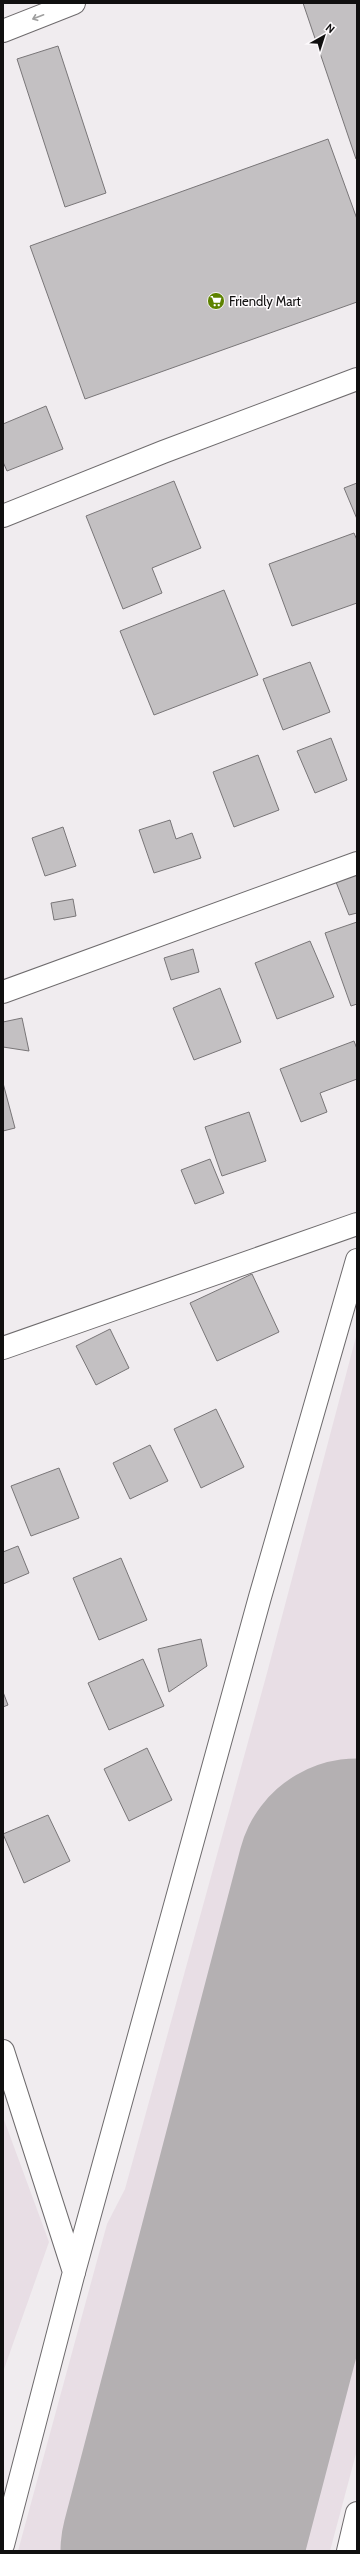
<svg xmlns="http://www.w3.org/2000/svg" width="360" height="2554" font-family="Cabin,sans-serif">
  <rect width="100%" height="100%" fill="#f0ecef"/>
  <path fill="#e8dee5" d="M357,1333V2450L330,2551H18L107,2224L125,2189L267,1673Z
    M3,2117L49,2242L3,2372Z"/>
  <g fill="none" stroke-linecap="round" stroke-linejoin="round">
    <path stroke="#b4b0b2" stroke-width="241" d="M181,2551L357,1879"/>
  </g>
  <path fill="#c3c0c2" stroke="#797678" d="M303,3H357V158L356,159Z
    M58,46L106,193L65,207L17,59Z
    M328,139L357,219V302L85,399L30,246Z
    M46,406L63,449L7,471L3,462V424Z
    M174,481L201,548L152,568L162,593L123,609L86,516Z
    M357,483V519L344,488Z
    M354,533L357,540V603L292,626L269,564Z
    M224,590L258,675L154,715L120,631Z
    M310,662L330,712L283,730L263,679Z
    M331,738L347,780L315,793L297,751Z
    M258,755L279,810L234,827L213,772Z
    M170,820L176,839L192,833L201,858L154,873L139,830Z
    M63,827L76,866L45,876L32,838Z
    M357,874V913L349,915L336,882Z
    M73,899L76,916L54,920L51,903Z
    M357,922V1004L351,1006L325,933Z
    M310,941L334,997L277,1019L255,963Z
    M193,949L199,972L171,980L164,958Z
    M220,988L241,1042L194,1060L173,1008Z
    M22,1018L29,1051L3,1047V1022Z
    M354,1041L357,1049V1079L320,1093L327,1112L301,1122L280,1069Z
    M3,1083L15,1128L3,1131Z
    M249,1112L266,1161L222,1176L205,1127Z
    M210,1159L224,1193L195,1204L181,1170Z
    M252,1274L279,1332L217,1361L190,1303Z
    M110,1329L129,1368L96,1385L76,1346Z
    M216,1409L244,1467L201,1488L174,1429Z
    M150,1445L168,1481L130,1499L113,1463Z
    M59,1468L79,1518L31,1536L11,1486Z
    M18,1546L29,1573L3,1584V1552Z
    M121,1558L147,1620L99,1640L73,1578Z
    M201,1639L207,1666L169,1692L158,1649Z
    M143,1659L164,1706L109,1730L88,1683Z
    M3,1692L8,1705L3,1707Z
    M147,1748L172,1800L129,1821L104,1769Z
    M48,1815L70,1861L24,1883L3,1834Z"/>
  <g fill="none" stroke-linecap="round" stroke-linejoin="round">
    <g stroke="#6e6b6d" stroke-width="24">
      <path id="minor" d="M3,31L74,3
        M3,992L357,863
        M3,1348L357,1224
        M74,2272L260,1597L357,1260"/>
    </g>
    <g stroke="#6e6b6d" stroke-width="24">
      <path id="tertiary" d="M3,516L163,452L357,379
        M3,2051L74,2272L3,2545
        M348,2551L357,2513"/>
    </g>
    <use href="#minor" stroke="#fff" stroke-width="22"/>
    <use href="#tertiary" stroke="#fff" stroke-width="22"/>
  </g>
  <defs><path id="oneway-shaft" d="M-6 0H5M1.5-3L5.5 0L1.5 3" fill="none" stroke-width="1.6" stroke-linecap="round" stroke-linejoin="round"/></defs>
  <use stroke="#9f9f9f" href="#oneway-shaft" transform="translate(38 17) rotate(159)"/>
  <defs>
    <g id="supermarket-disc" transform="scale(0.9)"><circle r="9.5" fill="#5d8200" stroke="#fdfafc"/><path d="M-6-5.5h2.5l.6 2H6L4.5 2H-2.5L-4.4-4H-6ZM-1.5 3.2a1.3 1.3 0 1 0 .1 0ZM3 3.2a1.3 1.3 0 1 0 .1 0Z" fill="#fff"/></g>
  </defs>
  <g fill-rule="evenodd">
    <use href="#supermarket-disc" x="216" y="301"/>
  </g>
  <g text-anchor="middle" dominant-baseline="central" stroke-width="3" stroke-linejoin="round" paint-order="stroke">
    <g font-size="13" fill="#100f0f" stroke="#fdfafc" text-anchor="start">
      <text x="229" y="301">Friendly Mart</text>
    </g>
  </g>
  <rect width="360" height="2554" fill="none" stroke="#100f0f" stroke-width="8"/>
  <g transform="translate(324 36) rotate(39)" stroke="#fdfafc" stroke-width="3" paint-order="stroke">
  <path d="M0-3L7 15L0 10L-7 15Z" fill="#100f0f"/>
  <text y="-6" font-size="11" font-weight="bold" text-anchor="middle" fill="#100f0f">N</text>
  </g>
</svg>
